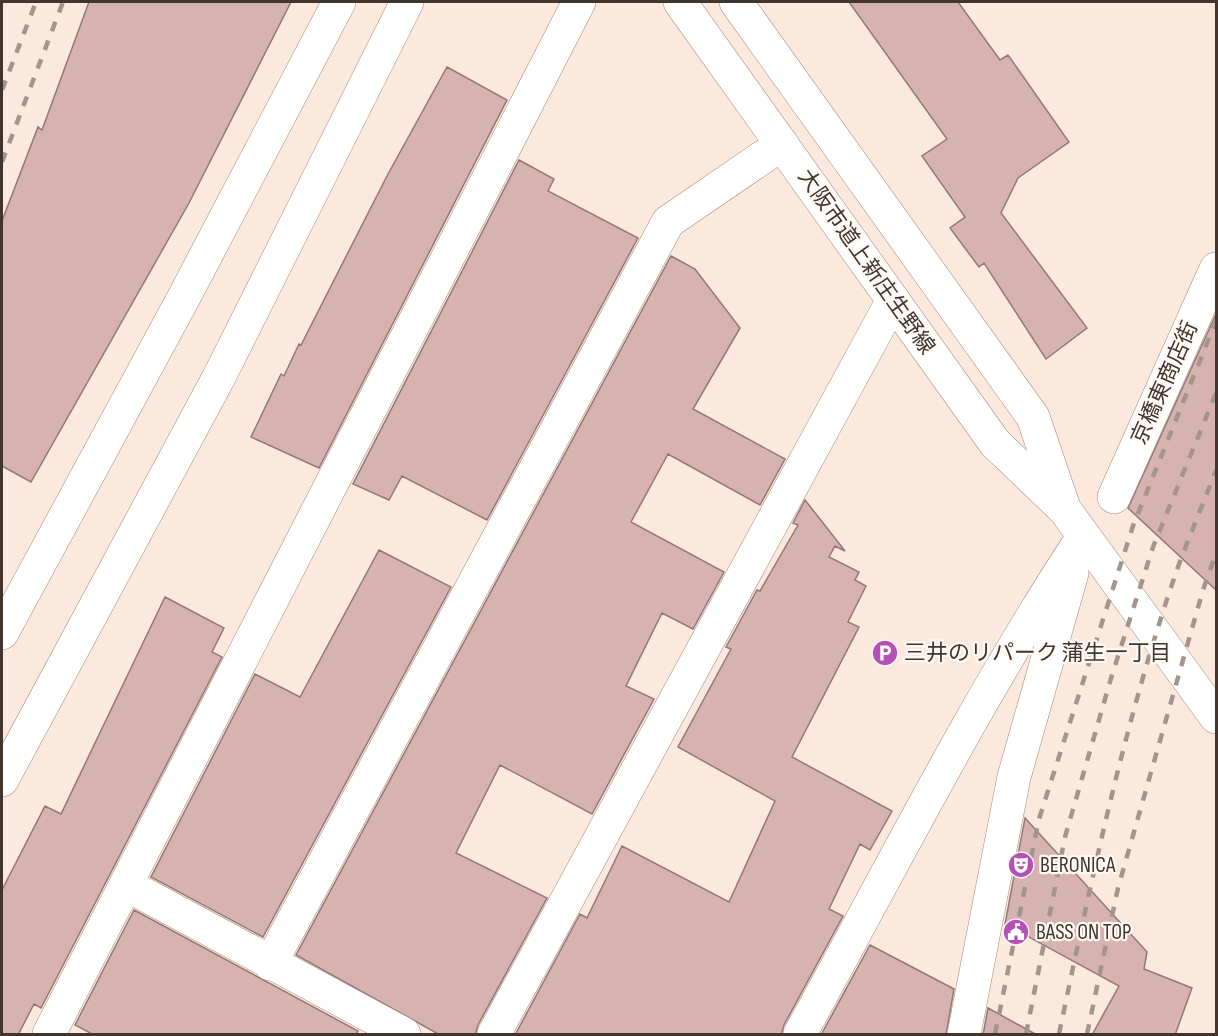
<svg xmlns="http://www.w3.org/2000/svg" width="1218" height="1036" font-family="'Sofia Sans Condensed','Noto Sans JP',sans-serif">
  <rect width="100%" height="100%" fill="#fbe9de"/>
  <path fill="#d6b3b1" stroke="#977775" stroke-width="1.5" d="M89,2H291L189,203L31,482L2,466V221L38,127L42,130Z
    M849,2H958L1000,60L1008,55L1069,142L1018,178L1001,213L1087,328L1046,359L984,263L979,267L950,228L965,217L922,156L947,139Z
    M447,67L507,100L319,468L251,437L281,374L284,376L299,344L301,345L388,174Z
    M519,160L554,179L548,191L638,238L487,520L402,476L389,500L353,484Z
    M671,256L695,269L740,328L693,409L785,459L760,505L668,454L631,522L724,572L693,629L662,613L626,686L654,699L592,814L500,765L456,853L547,898L478,1025L475,1035H440L296,955Z
    M1216,314V590L1128,508Z
    M805,500L845,551L835,546L829,557L859,572L855,580L866,586L848,622L859,627L792,757L892,811L870,850L860,844L829,909L843,916L784,1025L781,1035H515L580,914L587,918L622,846L729,902L775,801L678,747L731,649L726,647L757,590L760,591L798,525L793,523Z
    M379,550L451,587L263,937L151,877L255,674L300,697Z
    M165,597L224,628L212,652L222,657L41,1008L34,1004L18,1035H2V890L45,806L61,814Z
    M1025,818L1147,952L1144,969L1192,988L1175,1035H1092L1119,986L1005,924Z
    M134,910L358,1031L356,1035H94L75,1025Z
    M870,945L954,989L946,1035H821Z
    M988,1008L1037,1035H983Z"/>
  <g fill="none" stroke-linecap="round" stroke-linejoin="round">
    <g stroke="#a58a78" stroke-width="34">
      <path id="minor" d="M1114,497L1216,269
        M2,633L184,297L339,2
        M2,780L219,377L407,2
        M127,885L404,1034
        M270,964L668,222L782,144
        M49,1034L579,2
        M494,1034L893,300
        M800,1034C891,869 979,694 1083,537
        M964,1034L1014,777L1072,573"/>
    </g>
    <g stroke="#a58a78" stroke-width="34">
      <path id="major" d="M680,2L995,443L1065,510L1216,717
        M736,2L1033,417L1063,505"/>
    </g>
    <use href="#minor" stroke="#fff" stroke-width="33"/>
    <use href="#major" stroke="#fff" stroke-width="33"/>
    <path stroke="#a4958c" stroke-width="4.5" stroke-dasharray="10 10" stroke-linecap="butt" d="M2,90L36,2
      M2,162L63,2
      M995,1034L1039,819L1133,526L1216,321
      M1026,1034L1065,837L1112,675L1153,547L1216,393
      M1059,1034C1092,877 1125,719 1178,567C1190,534 1204,502 1216,470
      M1087,1034L1118,888L1203,590L1216,553"/>
  </g>
  <defs>
    <g id="parking-disc" transform="scale(1.35)"><circle r="9.5" fill="#b450b6" stroke="#fff9f5"/><path d="M-3.5-5.5H1a3.5 3.5 0 0 1 0 7H-1V5.5H-3.5ZM-1-3.4V-.6H.8a1.4 1.4 0 0 0 0-2.8Z" fill="#fff"/></g>
    <g id="theatre-disc" transform="scale(1.35)"><circle r="9.5" fill="#b450b6" stroke="#fff9f5"/><path d="M-5-5.5Q0-4 5-5.5V0Q5 5 0 6Q-5 5-5 0ZM-3.3-2.5H-1v1.5H-3.3ZM1-2.5H3.3v1.5H1ZM-2.8 1Q0 5.5 2.8 1Z" fill="#fff"/></g>
    <g id="civic-disc" transform="scale(1.35)"><circle r="9.5" fill="#b450b6" stroke="#fff9f5"/><path d="M-.6-6.5H3V-4.5H.6V-3L4-1V1h2V6H-6V1h2V-1L-.6-3ZM-1.2 2.5V6h2.4V2.5Z" fill="#fff"/></g>
  </defs>
  <g fill-rule="evenodd">
    <use href="#parking-disc" x="885" y="653"/>
    <use href="#theatre-disc" x="1021" y="865"/>
    <use href="#civic-disc" x="1016" y="932"/>
  </g>
  <g text-anchor="middle" dominant-baseline="central" stroke-width="4.5" stroke-linejoin="round" paint-order="stroke">
    <g font-size="22" fill="#41352e" stroke="#fff9f5">
      <text transform="translate(866 262) rotate(55)">大阪市道上新庄生野線</text>
      <text transform="translate(1165 383) rotate(-66)">京橋東商店街</text>
    </g>
    <g font-size="22" fill="#41352e" stroke="#fff9f5" text-anchor="start">
      <text x="904" y="653">三井のリパーク 蒲生一丁目</text>
      <text x="1040" y="865">BERONICA</text>
      <text x="1036" y="932">BASS ON TOP</text>
    </g>
  </g>
  <rect width="1218" height="1036" fill="none" stroke="#41352e" stroke-width="6"/>
</svg>
